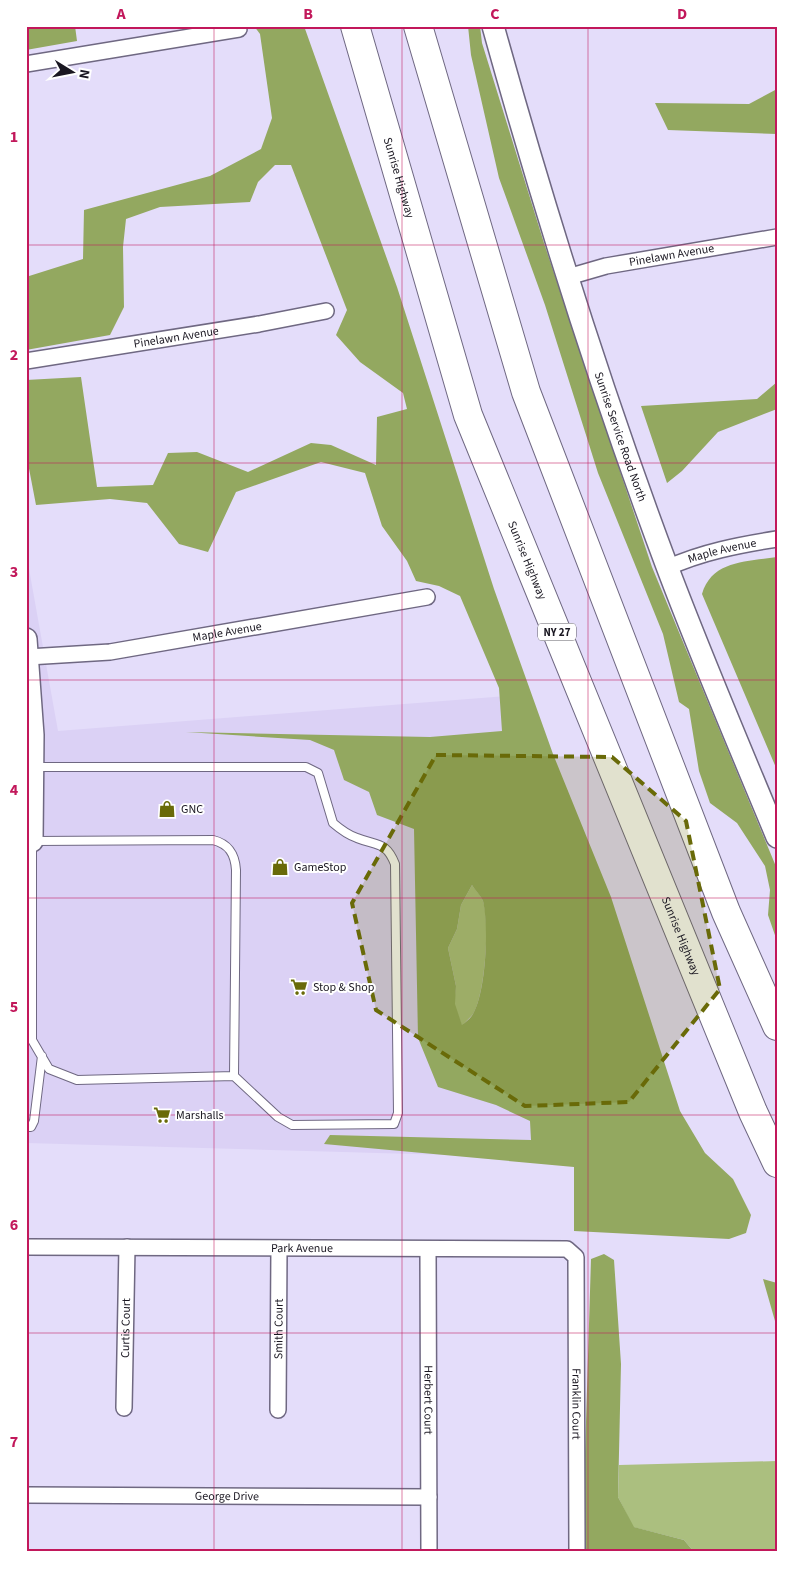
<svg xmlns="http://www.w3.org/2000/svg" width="803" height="1578" font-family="'Source Sans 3',sans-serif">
  <rect width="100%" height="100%" fill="#e4ddfa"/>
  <path fill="#dbd1f5" d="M26,552L58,731L520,695L592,1159L26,1143Z"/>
  <path fill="#abbf7f" d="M472,885C475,890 481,895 483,901C490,923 485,995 473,1014C470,1018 465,1022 462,1026L454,1004L456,986L448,948L457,929L461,905Z
    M777,1461V1552H694L684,1540L633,1527L618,1497L619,1465Z"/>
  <path fill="#93a860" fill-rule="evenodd" d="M26,26H75L77,41L26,50Z
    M254,26H304L397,287L494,589L553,754L611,897L680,1111L705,1153L733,1179L751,1215L746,1233L729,1239L574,1231V1167L324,1144L330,1135L531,1140L530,1121L496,1105L438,1087L418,1038L414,829L377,815L369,792L344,780L334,750L310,740L186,732L430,737L502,731L499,688L460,596L439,586L416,581L407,561L382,526L365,473L321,462L236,492L208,552L179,544L147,503L110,499L36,505L26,453V380L81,377L97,487L153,485L168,453L197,452L248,472L311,443L331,445L376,465L377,417L407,409L403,393L360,362L336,335L347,310L291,165H275L258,182L250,202L160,207L126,219L123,247L124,307L110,335L26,350V277L83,259L84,210L210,176L261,149L272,118L260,34ZM472,885C475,890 481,896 483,901C489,926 486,992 473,1014C471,1018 466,1022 462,1025L455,1004L456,986L448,948L457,929L461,905Z
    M468,26H480L482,43L544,243L652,567L777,869V941L768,915L770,890L765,866L737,823L710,803L699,771L689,709L679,702L663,634L598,473L545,305L499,178L471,55Z
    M777,89V134L668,130L655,103L749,104Z
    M777,382V409L718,432L682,471L667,483L641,406L757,399Z
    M777,557V770L702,594C712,560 747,562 777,557Z
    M604,1254L614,1260L621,1364L618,1497L634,1527L684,1540L694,1552H582L591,1259Z
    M763,1279L777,1283V1328Z"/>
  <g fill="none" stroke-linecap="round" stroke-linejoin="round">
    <g stroke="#6f6882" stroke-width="10">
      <path id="lane" d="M33,841L213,840C229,844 235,854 236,870L234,1076
        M32,843V1040L49,1069L77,1080L234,1076L278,1117L292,1125L394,1124L398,1113L395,864C386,841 377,846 357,838C348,835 340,829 333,823L318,773L306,767H35
        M26,1127H31L34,1121L42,1056"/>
    </g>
    <g stroke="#6f6882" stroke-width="18">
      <g id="street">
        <path d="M26,64L239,29"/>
        <path id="s1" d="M568,277L606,266L777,237"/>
        <path id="s2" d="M26,361L259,324L326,311"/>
        <path id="s3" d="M667,568C702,552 739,545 777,539"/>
        <path id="s4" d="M28,657L110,652L427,597"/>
        <path id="s5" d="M26,1247L567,1249L576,1257L577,1552"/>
        <path id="s6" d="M428,1249L429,1552"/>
        <path id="s7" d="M124,1408L127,1247"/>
        <path id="s8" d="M278,1410L279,1248"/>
        <path id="s9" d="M26,1495L429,1497"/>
      </g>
    </g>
    <g stroke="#6f6882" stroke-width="24">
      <g id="secondary">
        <path id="s10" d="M493,26C544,209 601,391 668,569C702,659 740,748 777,837"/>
        <path d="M26,639L33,735L32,841"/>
      </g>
    </g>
    <g stroke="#6f6882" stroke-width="30">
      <g id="highway">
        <path id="s11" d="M355,26L468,415L753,1112L777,1163"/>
        <path d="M418,26L526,392L726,912L777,1026"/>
      </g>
    </g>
    <use href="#lane" stroke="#fff" stroke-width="8"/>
    <use href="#street" stroke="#fff" stroke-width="15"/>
    <use href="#secondary" stroke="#fff" stroke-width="21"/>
    <use href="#highway" stroke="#fff" stroke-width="28"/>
  </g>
  <path fill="#696a08" fill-opacity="0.2" stroke="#696a08" stroke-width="4" stroke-dasharray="10 6" stroke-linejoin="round" d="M436,755L612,757L686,821L720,989L629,1102L525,1106L376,1010L352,903Z"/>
  <path fill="none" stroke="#c2185b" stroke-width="1" stroke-opacity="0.55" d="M214,26V1552M402,26V1552M588,26V1552M26,245H777M26,463H777M26,680H777M26,898H777M26,1115H777M26,1333H777"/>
  <defs>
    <g id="shop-bare" transform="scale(1.35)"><path d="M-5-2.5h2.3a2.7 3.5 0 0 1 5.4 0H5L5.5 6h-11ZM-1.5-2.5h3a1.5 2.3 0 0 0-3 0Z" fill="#696a08" stroke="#fff" stroke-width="2.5" paint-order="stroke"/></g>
    <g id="supermarket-bare" transform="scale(1.35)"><path d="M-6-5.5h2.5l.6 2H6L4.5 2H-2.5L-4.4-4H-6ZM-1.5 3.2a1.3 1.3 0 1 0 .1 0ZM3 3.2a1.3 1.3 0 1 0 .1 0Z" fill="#696a08" stroke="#fff" stroke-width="2.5" paint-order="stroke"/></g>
  </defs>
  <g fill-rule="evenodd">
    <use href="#shop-bare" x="167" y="809"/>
    <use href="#shop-bare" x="280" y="867"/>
    <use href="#supermarket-bare" x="299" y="987"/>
    <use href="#supermarket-bare" x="162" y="1115"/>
  </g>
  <g text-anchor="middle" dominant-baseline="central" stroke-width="4" stroke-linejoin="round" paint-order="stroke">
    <rect fill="#fff" stroke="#5f5d64" stroke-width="1" x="538" y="623.5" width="38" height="17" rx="4"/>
    <g font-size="11" font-weight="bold" fill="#1a1721">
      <text x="557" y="632">NY 27</text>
    </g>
    <g font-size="12" fill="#1a1721" stroke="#fff">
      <text stroke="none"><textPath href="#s11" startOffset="158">Sunrise Highway</textPath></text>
      <text stroke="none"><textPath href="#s1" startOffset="106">Pinelawn Avenue</textPath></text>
      <text stroke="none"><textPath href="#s2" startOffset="152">Pinelawn Avenue</textPath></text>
      <text stroke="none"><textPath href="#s10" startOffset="430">Sunrise Service Road North</textPath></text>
      <text stroke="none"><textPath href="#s3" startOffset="58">Maple Avenue</textPath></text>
      <text stroke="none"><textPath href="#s11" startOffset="562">Sunrise Highway</textPath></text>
      <text stroke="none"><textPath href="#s4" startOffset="201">Maple Avenue</textPath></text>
      <text stroke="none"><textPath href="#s11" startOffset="968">Sunrise Highway</textPath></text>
      <text stroke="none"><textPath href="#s5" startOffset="276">Park Avenue</textPath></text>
      <text stroke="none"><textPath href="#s7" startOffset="80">Curtis Court</textPath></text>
      <text stroke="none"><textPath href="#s8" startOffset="81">Smith Court</textPath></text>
      <text stroke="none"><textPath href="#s6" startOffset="151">Herbert Court</textPath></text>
      <text stroke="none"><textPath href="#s5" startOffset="700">Franklin Court</textPath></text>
      <text stroke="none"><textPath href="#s9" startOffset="201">George Drive</textPath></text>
    </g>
    <g font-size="12" fill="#1a1721" stroke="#fff" text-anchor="start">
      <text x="181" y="809">GNC</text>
      <text x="294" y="867">GameStop</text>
      <text x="313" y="987">Stop &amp; Shop</text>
      <text x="176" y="1115">Marshalls</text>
    </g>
  </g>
  <rect width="803" height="1578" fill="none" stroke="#ffffff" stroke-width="55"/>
  <g transform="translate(72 72) rotate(100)" stroke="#ffffff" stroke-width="4" paint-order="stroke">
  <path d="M0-4L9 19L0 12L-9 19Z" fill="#1a1721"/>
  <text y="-8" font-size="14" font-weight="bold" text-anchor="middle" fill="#1a1721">N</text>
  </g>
  <rect x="28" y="28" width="748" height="1522" fill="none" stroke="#c2185b" stroke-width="2"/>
  <g font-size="16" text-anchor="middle" font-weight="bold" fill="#c2185b">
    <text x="121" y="19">A</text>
    <text x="308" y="19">B</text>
    <text x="495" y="19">C</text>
    <text x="682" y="19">D</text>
    <text x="14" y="142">1</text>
    <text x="14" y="360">2</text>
    <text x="14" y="577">3</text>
    <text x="14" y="795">4</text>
    <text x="14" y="1012">5</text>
    <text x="14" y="1230">6</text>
    <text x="14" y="1447">7</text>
  </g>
</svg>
